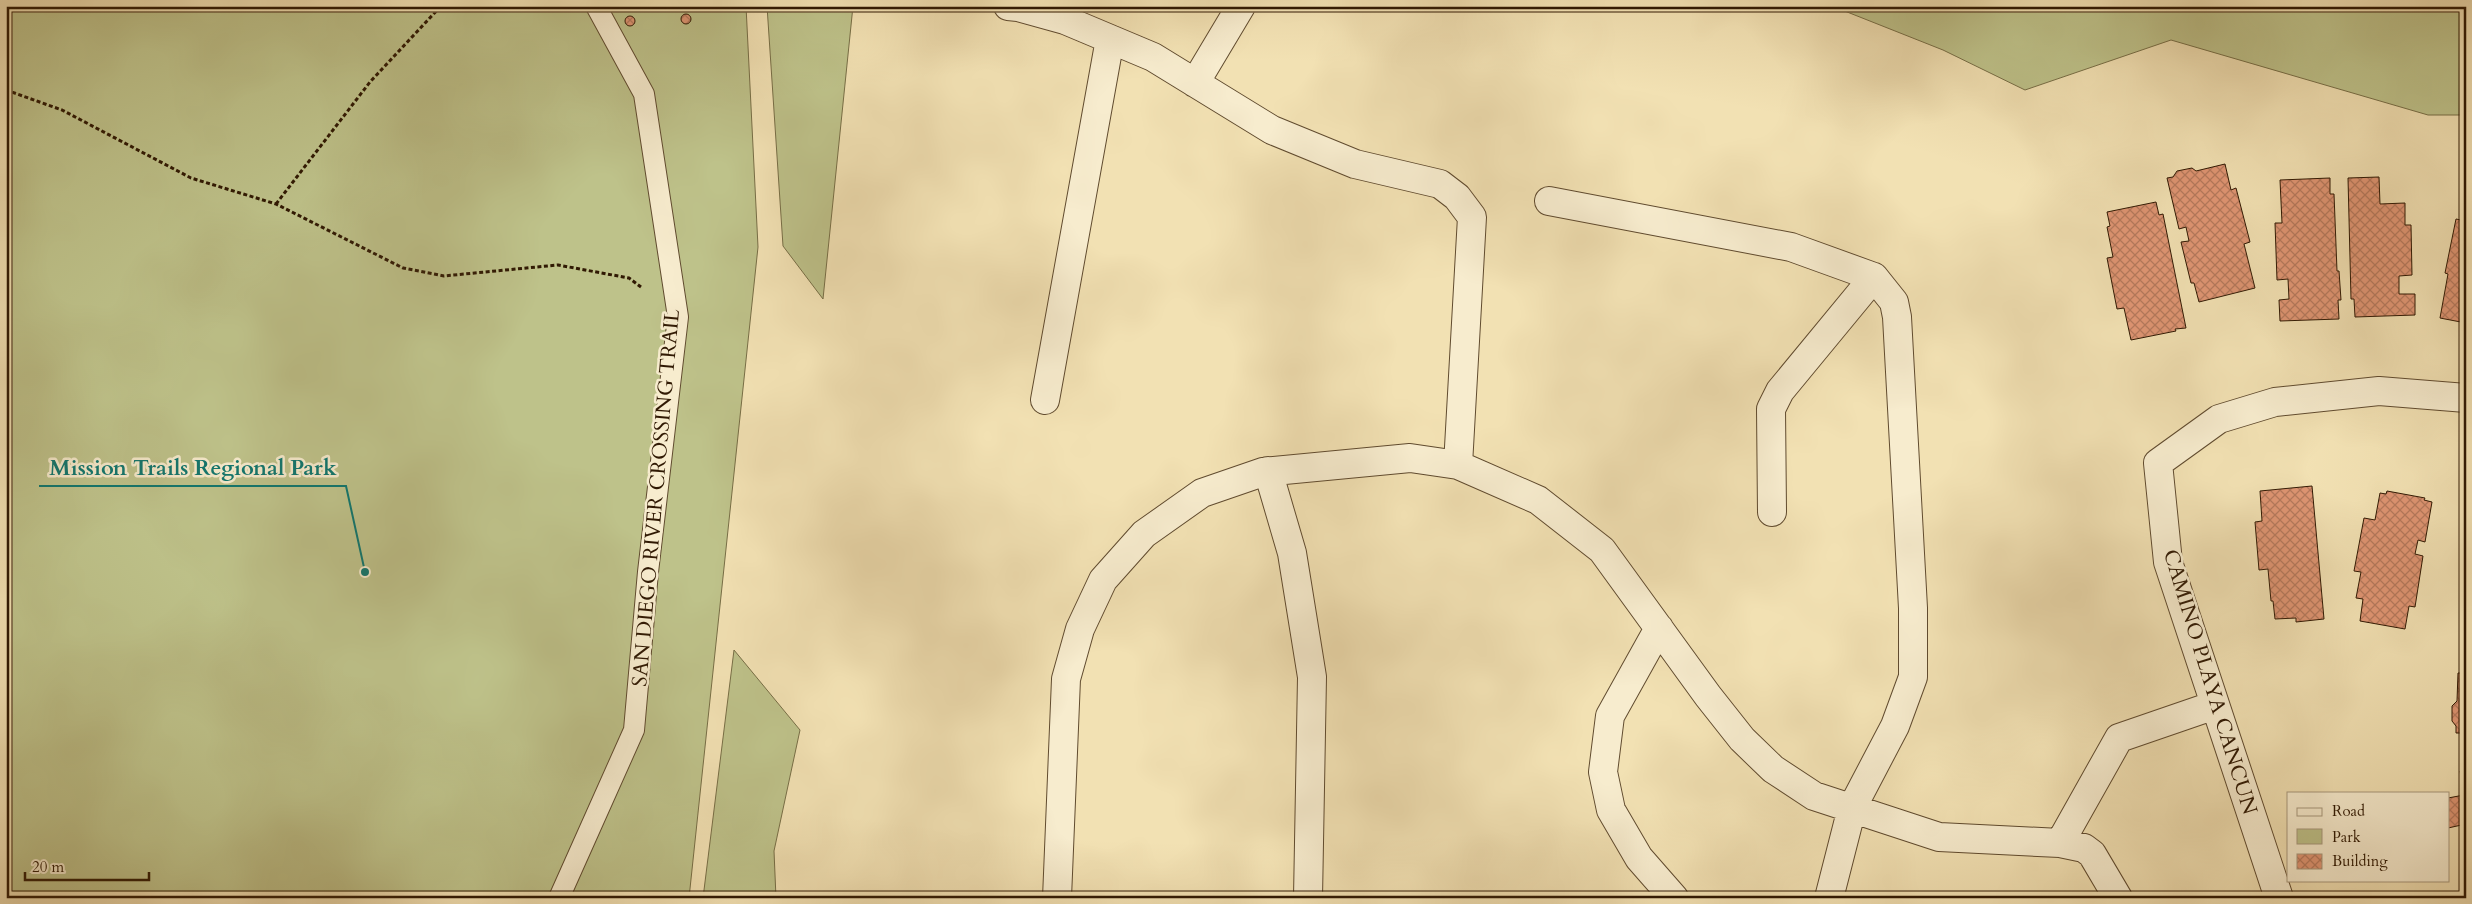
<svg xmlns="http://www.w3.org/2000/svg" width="2472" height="904" font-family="Cardo,serif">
  <defs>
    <pattern id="building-cross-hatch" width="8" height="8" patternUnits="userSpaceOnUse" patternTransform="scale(1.25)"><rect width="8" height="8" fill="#e09674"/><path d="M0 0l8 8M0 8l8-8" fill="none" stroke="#b67a5d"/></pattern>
  </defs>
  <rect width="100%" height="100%" fill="#f2e1b3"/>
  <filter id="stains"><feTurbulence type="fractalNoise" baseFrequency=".004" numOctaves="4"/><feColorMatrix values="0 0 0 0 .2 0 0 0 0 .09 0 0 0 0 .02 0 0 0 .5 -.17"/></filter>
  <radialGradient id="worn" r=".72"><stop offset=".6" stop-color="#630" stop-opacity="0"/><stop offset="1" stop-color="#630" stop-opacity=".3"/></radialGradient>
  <path fill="#bec28a" stroke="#776e46" d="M6,6H746L758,247L689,898H6Z
    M767,6H853L823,299L783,246Z
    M1832,6H2466V115H2428L2171,40L2025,90L1943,50Z
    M734,650L800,730L774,851L776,898H703Z"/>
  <path fill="url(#building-cross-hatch)" stroke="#301903" d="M681 19a5 5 0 1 1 10 0a5 5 0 1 1-10 0Z
    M625 21a5 5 0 1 1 10 0a5 5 0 1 1-10 0Z
    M2225,164L2231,190L2236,188L2250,242L2244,244L2255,288L2199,302L2194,283H2191L2181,242L2189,241L2186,227L2179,229L2167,178L2173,177L2177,171L2192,168L2196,171Z
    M2379,177L2380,204L2405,203V225H2411L2412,275L2399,276V294H2415V315L2355,317L2354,299H2351L2348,178Z
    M2330,178V194H2334L2337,271H2339L2341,300H2338L2339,319L2280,321L2279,300L2289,299L2288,279L2277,280L2275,223H2282L2280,180Z
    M2466,199V323L2440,318L2448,274L2445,273L2456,219L2461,220Z
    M2156,202L2159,215L2163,214L2186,328L2175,329L2176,331L2131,340L2124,308L2117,309L2107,258L2113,257L2107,227L2110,226L2107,212Z
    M2312,486L2324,619L2296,622V618L2275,619L2273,601H2271L2268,569L2259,570L2255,522L2262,521L2260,491Z
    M2387,491L2425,498L2424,500L2432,502L2425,542L2418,540L2415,554L2423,556L2415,607L2409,606L2405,629L2360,621L2363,599L2356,598L2361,572L2354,571L2364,518L2375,520L2380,493L2386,494Z
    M2466,597V614H2462Z
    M2458,673H2466V733H2456V726L2452,721V706L2457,701Z
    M2466,770V824L2448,828V798L2464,795L2460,771Z"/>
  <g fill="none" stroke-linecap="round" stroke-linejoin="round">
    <g stroke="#604b2f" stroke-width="22">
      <path id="service" d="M559,898L634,730L648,572L678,317L644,94L596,6"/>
    </g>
    <g stroke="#604b2f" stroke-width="30">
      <path id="minor" d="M1008,6L1018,7L1065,20L1153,57L1272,130L1355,164L1440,184L1457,197L1472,217L1458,465
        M1195,83L1241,6
        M1549,201L1791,247L1874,277L1894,302L1897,317L1913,608V677L1895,726L1852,808L1829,898
        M1045,400L1110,39
        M1268,471L1292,553L1312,677L1308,898
        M1772,512L1771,409L1780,391L1874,277
        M1659,628L1610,716L1603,772L1611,810L1639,858L1674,898
        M2060,843L2119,738L2215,705
        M1057,898L1066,679L1080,629L1103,580L1144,534L1202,493L1263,472L1410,458L1458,465L1538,500L1602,550L1708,696L1742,739L1773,769L1814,796L1939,837L2060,843L2084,848L2092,854L2118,898
        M2279,898L2168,562L2158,463L2219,419L2275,402L2379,391L2466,398"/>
    </g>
    <path stroke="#301903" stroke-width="3" stroke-dasharray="4 2.5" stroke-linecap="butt" d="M6,90L62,110L191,178L276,204L403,268L444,276L558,265L629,278L641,287
      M276,204L370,82L441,6"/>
    <use href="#service" stroke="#f7ecce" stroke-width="20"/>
    <use href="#minor" stroke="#f7ecce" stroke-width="28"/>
  </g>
  <g text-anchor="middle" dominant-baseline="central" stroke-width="5" stroke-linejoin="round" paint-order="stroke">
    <g font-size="21" fill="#301903" stroke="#f7ecce">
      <text transform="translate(656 498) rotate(-85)">SAN DIEGO RIVER CROSSING TRAIL</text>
      <text transform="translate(2210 682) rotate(73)">CAMINO PLAYA CANCUN</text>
    </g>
  </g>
  <path fill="none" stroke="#0f766e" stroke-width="2" d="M365 572L346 486H39"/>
  <circle fill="#0f766e" stroke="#f7ecce" stroke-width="2" cx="365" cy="572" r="5"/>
  <g font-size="22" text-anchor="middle" font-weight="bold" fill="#0f766e" stroke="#f7ecce" stroke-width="5" stroke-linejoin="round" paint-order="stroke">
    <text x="193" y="475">Mission Trails Regional Park</text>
  </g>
  <rect width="2472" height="904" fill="none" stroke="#f2e1b3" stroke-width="25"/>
  <rect x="8" y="8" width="2457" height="889" fill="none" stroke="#301903" stroke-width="2.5"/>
  <rect x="12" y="12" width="2447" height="879" fill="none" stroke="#301903"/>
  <rect x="2287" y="792" width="162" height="90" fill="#f7ecce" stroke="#a7987d"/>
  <rect x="2297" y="808" width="25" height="8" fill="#f7ecce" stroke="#a7987d"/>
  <text x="2332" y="816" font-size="15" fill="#301903">Road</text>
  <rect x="2297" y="829" width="25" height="15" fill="#bec28a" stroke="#a7987d"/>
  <text x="2332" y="842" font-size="15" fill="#301903">Park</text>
  <rect x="2297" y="854" width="25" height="15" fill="url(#building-cross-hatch)" stroke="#a7987d"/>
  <text x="2332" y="866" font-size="15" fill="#301903">Building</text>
  <path d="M25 872v8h124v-8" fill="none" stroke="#301903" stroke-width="2.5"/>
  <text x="32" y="872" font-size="15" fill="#301903" stroke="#f7ecce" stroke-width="4" paint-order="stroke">20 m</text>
  <rect width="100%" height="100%" filter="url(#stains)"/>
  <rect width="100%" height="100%" fill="url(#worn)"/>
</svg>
